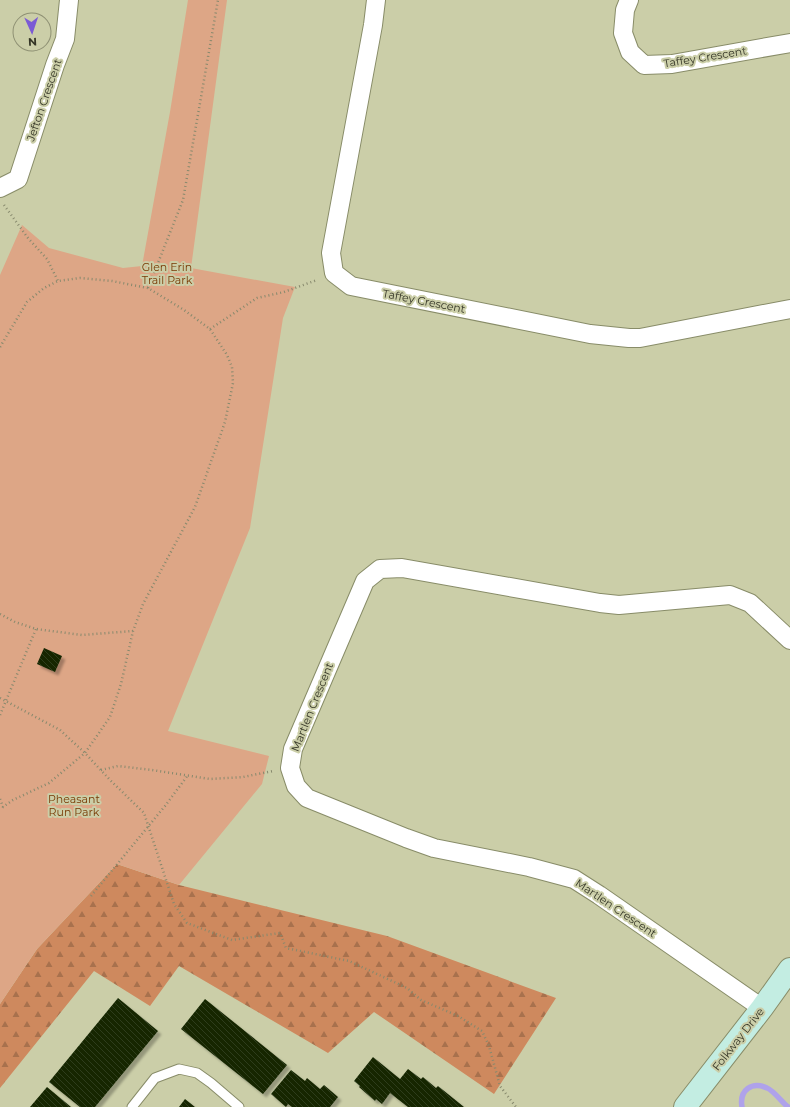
<svg xmlns="http://www.w3.org/2000/svg" width="790" height="1107" font-family="Montserrat,sans-serif">
  <defs>
    <pattern id="forest-firs" width="22" height="20" patternUnits="userSpaceOnUse"><rect width="22" height="20" fill="#ce895e"/><path d="M5 1l3.5 6h-7zM16 11l3.5 6h-7z" fill="#a8714d"/></pattern>
    <pattern id="building-back-hatch" width="6" height="6" patternUnits="userSpaceOnUse"><rect width="6" height="6" fill="#142503"/><path d="M-1 5l2 2M0 0l6 6M5-1l2 2" fill="none" stroke="#2e3d1f"/></pattern>
    <filter id="shadow"><feDropShadow dx="3.5" dy="3.5" stdDeviation="1" flood-color="#0004"/></filter>
  </defs>
  <rect width="100%" height="100%" fill="#cbcea8"/>
  <path fill="url(#forest-firs)" d="M117,864L179,885L387,936L556,998L494,1094L374,1012L328,1053L179,966L150,1006L94,971L0,1088V1004L37,949Z"/>
  <path fill="#dda686" d="M188,0H227L191,268L295,287L283,318L250,528L168,731L269,756L262,784L179,885L117,864L37,949L0,1004V275L22,225L49,248L123,268L142,266L170,112Z"/>
  <g fill="none" stroke-linecap="round" stroke-linejoin="round">
    <path stroke="#afa2ea" stroke-width="5.5" d="M742,1107C739,1090 752,1081 767,1088C773,1090 783,1103 788,1107"/>
  </g>
  <path fill="url(#building-back-hatch)" filter="url(#shadow)" d="M44,648L62,656L55,672L37,664Z
    M118,998L158,1031L95,1107H80L49,1082Z
    M205,999L287,1065L263,1094L181,1029Z
    M373,1057L400,1079L408,1069L421,1079L423,1077L436,1088L438,1086L464,1107H408L390,1093L382,1104L376,1099L375,1101L359,1087L360,1086L354,1081Z
    M291,1070L305,1081L307,1078L320,1089L324,1085L338,1097L330,1107H292L288,1104L286,1107L271,1094Z
    M47,1087L71,1107H30Z
    M185,1099L195,1107H179Z"/>
  <g fill="none" stroke-linecap="round" stroke-linejoin="round">
    <g stroke="#888c68" stroke-width="11">
      <path id="lane" d="M132,1107L155,1078L179,1069L197,1073L211,1083L239,1107"/>
    </g>
    <g stroke="#888c68" stroke-width="20">
      <path id="street" d="M376,0L373,25L331,253L334,273L351,286L590,334L629,338H640L790,309
        M629,0L625,10L623,33L630,52L644,65L672,64L790,43
        M0,188L18,179L55,65L65,39L69,0
        M762,1008L599,895L574,879L529,867L434,848L406,838L307,798L296,786L290,768L293,749L365,581L380,569L402,568L600,603L619,605L730,595L750,603L790,640"/>
    </g>
    <g stroke="#888c68" stroke-width="24">
      <path id="secondary" d="M685,1107L762,1008L790,969"/>
    </g>
    <path stroke="#87896d" stroke-width="2.5" stroke-dasharray="1 3" stroke-linecap="butt" d="M4,205L28,238L47,259L58,281
      M148,288L183,200L218,0
      M210,329L257,298L284,292L317,280
      M0,347L27,302L44,288L58,281L80,278L112,281L148,288L184,310L210,329L227,355L232,367L233,383L225,422L195,507L143,604L133,631L121,684L110,717L85,753L49,783L13,800L0,809
      M0,614L15,622L36,629L82,635L133,631
      M0,698L60,730L85,753L110,780L144,813L174,904L187,923L232,940L280,933L286,948L349,961L407,988L421,1000L458,1016L482,1031L489,1046L500,1086L516,1107
      M0,715L36,629
      M101,770L118,766L152,770L210,779L243,777L273,771
      M0,799L3,807
      M91,896L165,806L188,775"/>
    <use href="#lane" stroke="#fff" stroke-width="9"/>
    <use href="#street" stroke="#fff" stroke-width="18"/>
    <use href="#secondary" stroke="#c3ede2" stroke-width="22"/>
  </g>
  <g text-anchor="middle" dominant-baseline="central" stroke-width="4" stroke-linejoin="round" paint-order="stroke">
    <g font-size="11" fill="#343526" stroke="#cbcea8">
      <text transform="translate(705 57) rotate(-9)">Taffey Crescent</text>
      <text transform="translate(44 100) rotate(-71)">Jefton Crescent</text>
      <text transform="translate(424 301) rotate(11)">Taffey Crescent</text>
      <text transform="translate(312 707) rotate(-68)">Martlen Crescent</text>
      <text transform="translate(616 908) rotate(34)">Martlen Crescent</text>
      <text transform="translate(738 1039) rotate(-52)">Folkway Drive</text>
    </g>
    <g font-size="11" fill="#783903" stroke="#cbcea8">
      <text x="167" y="267">Glen Erin<tspan x="167" dy="13">Trail Park</tspan></text>
      <text x="74" y="799">Pheasant<tspan x="74" dy="13">Run Park</tspan></text>
    </g>
  </g>
  <g transform="translate(32 32) rotate(177)"><circle r="19" fill="#cbcea8" stroke="#8f9174"/>
  <path d="M0-3L7 15L0 10L-7 15Z" fill="#7b5ad5"/>
  <text y="-6" font-size="11" font-weight="bold" text-anchor="middle" fill="#343526">N</text>
  </g>
</svg>
